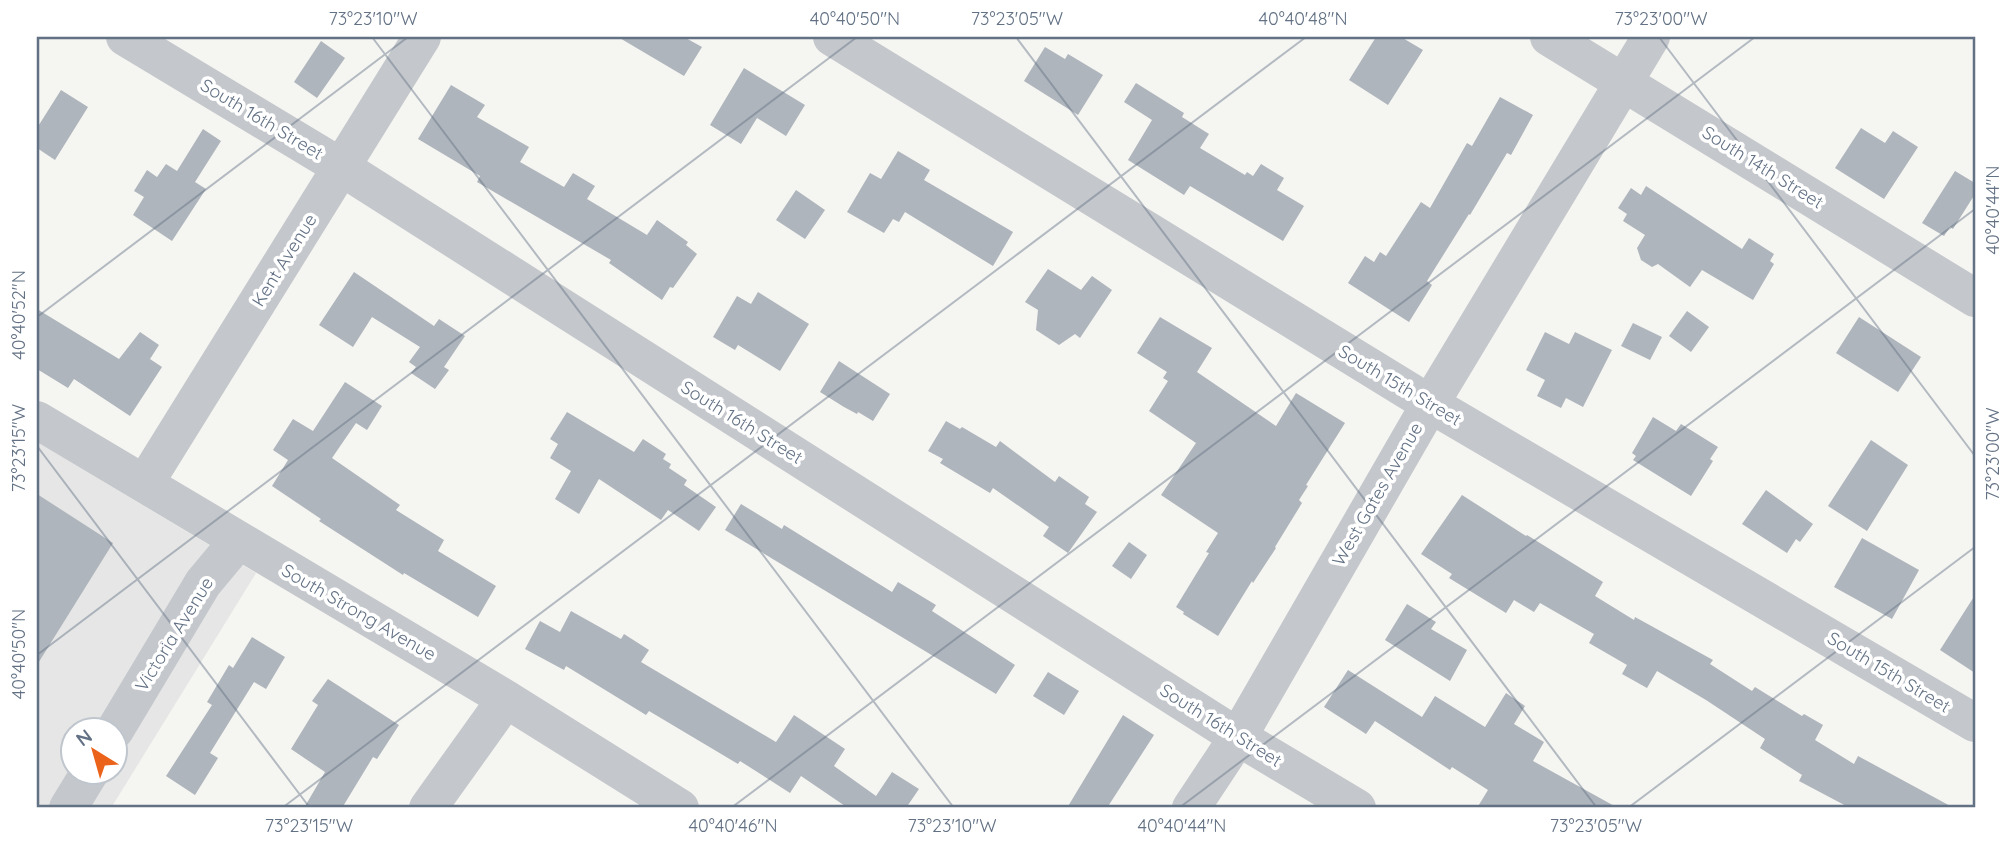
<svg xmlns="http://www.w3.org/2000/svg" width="2012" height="845" font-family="Quicksand,sans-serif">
  <rect width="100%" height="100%" fill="#f5f5f1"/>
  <path fill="#e5e6e5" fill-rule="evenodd" d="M37,442L256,573L111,808H37ZM74,730H116V772H74Z"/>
  <path fill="#afb5bc" d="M618,37H684L702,47L684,76Z
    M1376,37H1401L1423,50L1388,105L1349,80Z
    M321,41L345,58L317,98L294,82Z
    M1045,47L1065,59L1068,54L1103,75L1078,115L1024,81Z
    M744,68L805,105L786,136L757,118L741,144L710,125Z
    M1136,83L1184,113L1182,117L1209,134L1200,148L1245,175L1247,172L1253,176L1261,164L1284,178L1277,190L1304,206L1283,241L1190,186L1184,195L1128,160L1152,120L1124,102Z
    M451,85L485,105L477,117L529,147L520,162L564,187L573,173L595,186L587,199L647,235L657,220L688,242L686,245L697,254L673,288L670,287L662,300L609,263L611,260L477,182L480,176L418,139Z
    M61,90L88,107L55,160L37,148V128Z
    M1500,97L1533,115L1511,155L1507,153L1470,215L1469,214L1427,281L1432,285L1409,322L1348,283L1365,256L1374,262L1380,252L1386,256L1421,202L1430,208L1467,143L1472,146Z
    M1861,128L1885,143L1893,131L1918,147L1884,199L1835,168Z
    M203,129L221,141L195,182L206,189L172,241L133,215L144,197L134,191L147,170L157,177L166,164L177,171Z
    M898,151L930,170L924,180L1013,232L993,266L905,212L899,222L893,219L884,233L847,212L870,173L881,179Z
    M1955,171L1975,183V194L1953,229L1950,227L1944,236L1922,223Z
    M1646,186L1742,249L1749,238L1774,254L1770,261L1774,264L1753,300L1702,270L1690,287L1658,264L1652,267L1641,260L1637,248L1645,235L1623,221L1627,214L1618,208L1631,188L1641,195Z
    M796,190L825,210L805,239L776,220Z
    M1048,269L1081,290L1092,276L1112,290L1080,338L1075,334L1059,345L1036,330L1038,310L1025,302Z
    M354,272L434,326L439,319L465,336L444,367L449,370L435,389L411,373L416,367L409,362L420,347L372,317L353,347L319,325Z
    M758,292L809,324L780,371L738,345L735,350L713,337L737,296L751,304Z
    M37,309L119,359L140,332L159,345L150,359L162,367L130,416L74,379L68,388L37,369Z
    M1687,311L1709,327L1691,352L1669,336Z
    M1160,317L1212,348L1197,372L1276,426L1296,393L1345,423L1306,485L1308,486L1299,500L1302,503L1275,547L1276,548L1253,583L1252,581L1218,636L1183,614L1184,612L1176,607L1209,553L1206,552L1218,533L1161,495L1196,443L1149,411L1168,381L1163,378L1167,372L1137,353Z
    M1859,317L1921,357L1898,392L1836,353Z
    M1633,323L1662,337L1650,360L1621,346Z
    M1545,332L1569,344L1575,332L1612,350L1583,407L1566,398L1561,408L1537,396L1545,380L1526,370Z
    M839,361L890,394L873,421L858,412L857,414L844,407L820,392Z
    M345,382L382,406L367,430L356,423L332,458L400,505L396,510L444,540L438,551L496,586L478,617L404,573L403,575L319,521L321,519L272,486L288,460L273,450L293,419L313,431Z
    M567,412L634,452L643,439L666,454L663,459L671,464L669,468L687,480L684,485L716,507L699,531L668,510L661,520L599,479L579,514L555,499L571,471L550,458L558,444L550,439Z
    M1653,417L1676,431L1681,424L1718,447L1710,459L1713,461L1691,496L1633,460L1636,456L1632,453Z
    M946,421L960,429L962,427L996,447L1000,441L1055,482L1059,476L1089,497L1085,504L1097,512L1068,553L1043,536L1049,527L993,488L990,493L940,463L943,459L928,451Z
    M1871,440L1908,465L1867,531L1828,506Z
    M1766,490L1813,524L1800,542L1796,539L1787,553L1742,524Z
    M37,494L113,543L37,665Z
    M1462,495L1526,536L1527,535L1603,582L1595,596L1634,620L1635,617L1713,660L1710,664L1752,691L1755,687L1802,716L1804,714L1823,725L1815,740L1854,764L1858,756L1954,808H1850L1799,781L1802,775L1760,748L1765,739L1706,700L1657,671L1647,688L1622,674L1627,665L1589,643L1594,634L1540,603L1534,612L1514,600L1506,613L1449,578L1452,574L1421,554Z
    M741,504L782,529L784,525L892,592L898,582L936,605L932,611L1015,665L996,694L725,530Z
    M1862,538L1919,570L1892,619L1834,587Z
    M1129,542L1147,555L1131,579L1112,566Z
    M1975,595V673L1940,650Z
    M1407,604L1436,622L1431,629L1467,650L1450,681L1385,640Z
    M571,611L621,639L624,634L649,650L641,662L776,742L794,715L845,749L834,766L876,796L892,772L919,789L906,808H848L801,776L790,793L740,761L738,764L649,711L646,715L566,666L564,670L525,649L540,621L560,632Z
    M252,637L285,657L266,689L254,682L210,753L218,758L195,795L166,776L212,705L207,702L229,665L233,668Z
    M1348,670L1422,717L1435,696L1485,727L1506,693L1525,706L1514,724L1544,742L1533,761L1618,808H1477L1488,790L1452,767L1450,770L1375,721L1366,734L1324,707Z
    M1048,672L1079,691L1064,715L1033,696Z
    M328,679L399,725L377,759L373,757L342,808H304L325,772L291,749L318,705L312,701Z
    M1123,715L1154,735L1107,808H1067Z"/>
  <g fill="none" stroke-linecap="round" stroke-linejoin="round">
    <path stroke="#c4c7cb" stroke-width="38" d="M125,37L341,167L1238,737L1357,808
      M832,37L1430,404L1975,723
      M1549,37L1975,298
      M37,420L506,699L680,808
      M145,483L422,37
      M115,730L203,583L238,541
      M68,808L90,772
      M428,808L506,699
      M1191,808L1238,737L1430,404L1651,37"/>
  </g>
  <path fill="none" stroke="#627184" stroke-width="2" stroke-opacity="0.45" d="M372,37L954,808M1016,37L1597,808M1659,37L1975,456M37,317L408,37M37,446L310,808M37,655L857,37M282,808L1306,37M731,808L1755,37M1179,808L1975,209M1628,808L1975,547"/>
  <g text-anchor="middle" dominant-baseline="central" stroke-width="7" stroke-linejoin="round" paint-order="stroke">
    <g font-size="18" fill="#627184" stroke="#fff">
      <text transform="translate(262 119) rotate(31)">South 16th Street</text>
      <text transform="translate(1763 167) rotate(32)">South 14th Street</text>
      <text transform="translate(284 260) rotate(-58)">Kent Avenue</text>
      <text transform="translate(1400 385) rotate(31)">South 15th Street</text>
      <text transform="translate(742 422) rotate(32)">South 16th Street</text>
      <text transform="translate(1377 494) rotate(-60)">West Gates Avenue</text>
      <text transform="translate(359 612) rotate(30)">South Strong Avenue</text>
      <text transform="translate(174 634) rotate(-58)">Victoria Avenue</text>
      <text transform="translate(1889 672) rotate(31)">South 15th Street</text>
      <text transform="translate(1221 725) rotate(32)">South 16th Street</text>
    </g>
  </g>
  <rect width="2012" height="845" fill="none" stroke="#ffffff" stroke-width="77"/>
  <g transform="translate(94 751) rotate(323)"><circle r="33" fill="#ffffff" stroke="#c0c6ce" stroke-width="2"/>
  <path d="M0-5L12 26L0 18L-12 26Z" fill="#eb631b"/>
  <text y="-10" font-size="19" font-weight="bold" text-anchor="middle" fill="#627184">N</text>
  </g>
  <rect x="38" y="38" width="1936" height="768" fill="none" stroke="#627184" stroke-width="2.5"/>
  <g font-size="18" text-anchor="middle" fill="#627184">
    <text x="373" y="25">73°23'10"W</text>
    <text x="855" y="25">40°40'50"N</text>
    <text x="1017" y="25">73°23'05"W</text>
    <text x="1303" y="25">40°40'48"N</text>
    <text x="1661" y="25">73°23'00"W</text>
    <text transform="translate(1993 210) rotate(-90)" y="6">40°40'44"N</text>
    <text transform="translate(19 315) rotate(-90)" y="6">40°40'52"N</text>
    <text transform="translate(19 448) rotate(-90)" y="6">73°23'15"W</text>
    <text transform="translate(1993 454) rotate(-90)" y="6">73°23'00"W</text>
    <text transform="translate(19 654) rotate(-90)" y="6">40°40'50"N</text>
    <text x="309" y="832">73°23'15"W</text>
    <text x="733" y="832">40°40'46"N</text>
    <text x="952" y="832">73°23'10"W</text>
    <text x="1182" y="832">40°40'44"N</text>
    <text x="1596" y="832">73°23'05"W</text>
  </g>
</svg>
